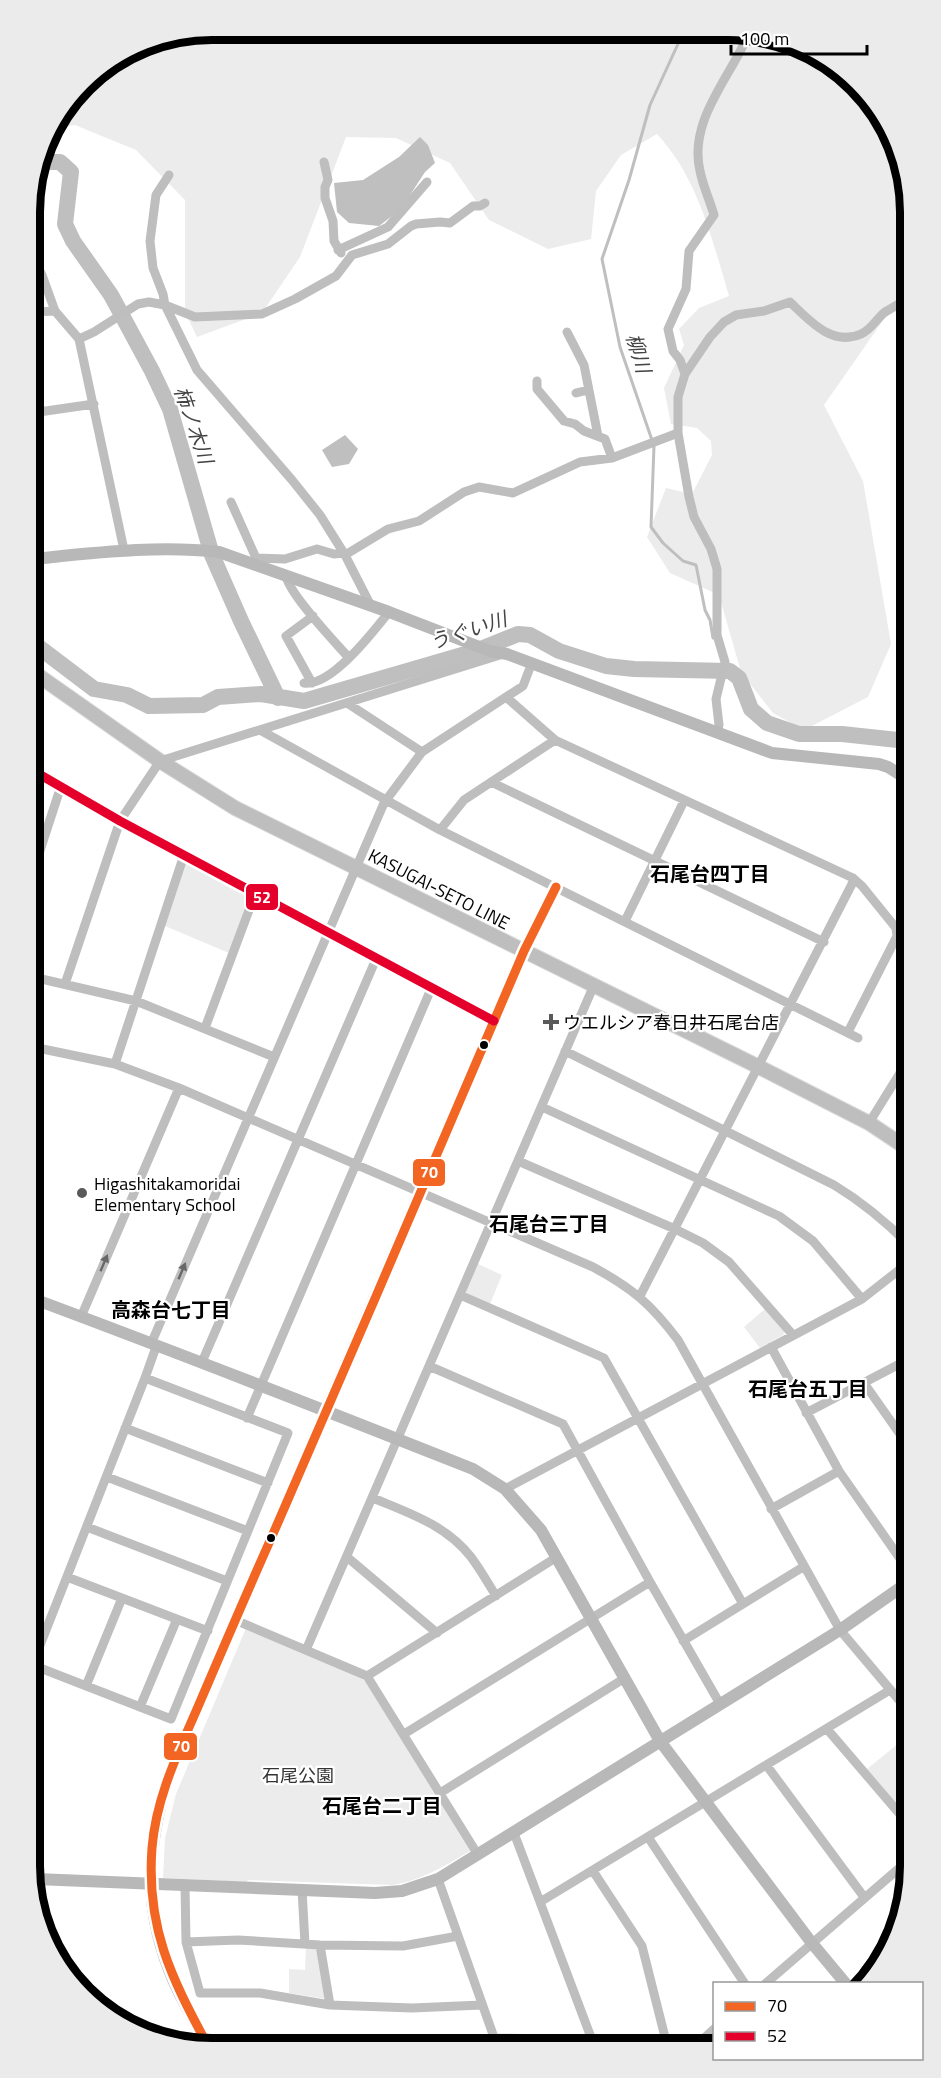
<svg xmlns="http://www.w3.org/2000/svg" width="941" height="2078" font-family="'Titillium Web','Noto Sans JP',sans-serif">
  <rect width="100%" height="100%" fill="#fff"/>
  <path fill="#ececec" d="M213,30L764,33L849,76L886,121L905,165V302L884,319L824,405L863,481L891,644L868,697L804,730L773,713L741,672L719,595L670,573L647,537L666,488L692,494L712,455L711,441L697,428L671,424L664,388L684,345L679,329L699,308L729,296C712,239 698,178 657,134L621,155L596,191L591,239L548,249L489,220L450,163L396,138L346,137L300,257L262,313L197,337L185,312V200L136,150L75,125L51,129L92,76L143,44Z
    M189,862L248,894L250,898L229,953L165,926L185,864Z
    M478,1264L502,1275L490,1304L467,1295L466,1291Z
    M765,1309L785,1331L783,1335L760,1348L744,1327Z
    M246,1628L366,1681L470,1851C445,1866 422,1880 393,1885L248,1880L247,1882L163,1878L165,1838L176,1794Z
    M910,1734V1820L867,1769Z
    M306,1948L318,1949L326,1999L289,1993V1969L305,1970Z"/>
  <path fill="#bfbfbf" d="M420,137L428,145L435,163L425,172L401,209L379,226L349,223L337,212L334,183L363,180L399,157Z
    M345,435L358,449L349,464L332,467L322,450Z"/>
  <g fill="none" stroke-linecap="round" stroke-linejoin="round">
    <path stroke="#bfbfbf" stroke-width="3" d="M683,33L650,105L629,180L602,259L620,347L654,446L651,527L663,543L683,561L696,565L705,610L710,620L713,638"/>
    <path stroke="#bfbfbf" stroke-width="16" d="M41,160L42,162H60L71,172L65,224L73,241L111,295L152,371L170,409L212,555L241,621L278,698
      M32,642L94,689L127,695L149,706L203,705L218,697L261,694L304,701L476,651L518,634L530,635L559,651L606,666L634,669L730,671L739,678L751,709L767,723L799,734H842L907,741"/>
    <g stroke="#dbdbdb" stroke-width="16">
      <path id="primary" d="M32,671L160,761L235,808L759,1067L869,1123L908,1149"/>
    </g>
    <path stroke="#bebebe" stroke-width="9" d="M324,162L328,180L325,187V198L333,221L334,241L341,253
      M169,175L156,195L150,241L153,268L163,294L165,305L197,370L292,480L320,515L345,555L371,606
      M338,250L388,227L427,182
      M31,254L42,275L55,311
      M31,312L55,311L79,339L124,550
      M567,332L584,365L598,436
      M79,339L94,332L138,304L149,302L165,305L195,317L262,314L295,299L336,276L352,255L388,244L411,226L416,224L440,222L450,223L473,206H480L485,203
      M685,374L710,337L724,322L736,315L764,311L790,302C809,320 832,347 861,334C871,330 877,318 885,312C892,308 899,304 905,300
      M537,381V389L564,421L575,424L584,431L605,439L612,458
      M576,393L588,390
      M32,413L94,404
      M231,502L256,558L285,559L317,549L334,554L344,553
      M345,555L388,529L419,521L464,492L479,487L513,493L580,462L612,458L678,433
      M286,575C287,592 336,643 349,658
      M304,683C331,687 373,632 389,612
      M312,683L286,636L313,616
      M506,697L555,740L853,878L862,886L896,928L897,936L848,1032
      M347,703L422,752
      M260,730L440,830L858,1038
      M717,733L719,725L716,699L725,662L717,635V569L711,549L694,517L689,497L678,433V397L685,374L680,360L673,351L668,329L686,289L689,251L714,215C710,201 703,186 700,171C688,120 731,77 749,33
      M905,747L907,738
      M32,770L120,821L494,1021
      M491,782L824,942
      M440,830L464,800L555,740
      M33,872L61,786
      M625,921L684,801
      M524,951L556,887
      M33,977L136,1001L274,1057
      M65,984L120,821L160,761L500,655
      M205,1028L255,894
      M33,1047L115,1064L179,1088L593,1267C632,1288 651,1304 678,1340L840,1630L910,1713
      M565,1051L834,1185C862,1202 885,1221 908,1244
      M115,1064L184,855
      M542,1107L779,1216L813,1241L862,1299
      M869,1123L908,1060
      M518,1161L675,1229L703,1243L729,1262L793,1335
      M460,1295L604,1358L743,1604
      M640,1296L852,884L853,878
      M81,1317L179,1088
      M151,1344L384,803L422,752L523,686L531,665
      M771,1347L839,1471L910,1573
      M202,1362L376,959
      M429,1366L563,1424L650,1582L720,1704
      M145,1378L156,1347
      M864,1383L909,1447
      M806,1413L909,1359
      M247,1418L431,989
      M125,1428L268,1483
      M107,1477L248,1531
      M505,1489L862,1299L908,1263
      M373,1498C409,1513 446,1525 471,1557C480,1569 488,1583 496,1596
      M771,1509L839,1471
      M87,1527L227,1581
      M347,1557L437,1633
      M67,1577L208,1631
      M235,1620L367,1676L478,1855
      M683,1641L803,1567
      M306,1650L594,985
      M35,1658L145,1378L288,1433L171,1719L35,1666
      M367,1676L557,1557
      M86,1686L122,1598
      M140,1707L177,1619
      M827,1729L910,1826
      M404,1734L650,1582
      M767,1766L864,1897
      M440,1793L625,1678
      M514,1833L592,2040
      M648,1837L745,1984
      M593,1871L642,1946L666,2041
      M438,1879L496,2043
      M185,1885L186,1942L200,1993H260L330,2005L412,2008L482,2005
      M302,1889L305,1944
      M540,1902L890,1690
      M186,1942L238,1940L320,1945L403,1946L458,1936
      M320,1945L330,2005
      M765,1984L911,1858
      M495,2038L701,2041L714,2029
      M260,2044L298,2042L300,2044"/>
    <path stroke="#b8b8b8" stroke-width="12" d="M32,559C94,553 157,545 219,552L389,612L490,651L507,654L772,753L879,764L888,767L907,779
      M34,1299C181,1354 327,1411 473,1469L505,1489L541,1530L660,1741L811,1942L846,1984
      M36,1879L375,1893L402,1891L438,1879L840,1630L910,1581
      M207,2044C196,2024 184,2004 175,1984C142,1910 146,1849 169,1774L524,951"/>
    <use href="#primary" stroke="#bebebe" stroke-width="14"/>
    <g stroke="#fff" stroke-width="14">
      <path id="bus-1" d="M207,2044C171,1977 146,1927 152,1848C156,1796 180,1749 200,1702C224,1646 248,1590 273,1534C358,1340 440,1146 524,951L556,887"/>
    </g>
    <g stroke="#fff" stroke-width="14">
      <path id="bus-2" d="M32,770L120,821L494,1021"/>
    </g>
    <use href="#bus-1" stroke="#f26522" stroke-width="9"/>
    <use href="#bus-2" stroke="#e4002b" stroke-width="9"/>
  </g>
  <defs><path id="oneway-solid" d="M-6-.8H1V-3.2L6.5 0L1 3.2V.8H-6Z" transform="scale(1.5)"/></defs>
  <g fill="#686868">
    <use href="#oneway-solid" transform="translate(104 1263) rotate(-67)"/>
    <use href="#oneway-solid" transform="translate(182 1271) rotate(-67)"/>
  </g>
  <g fill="#595959" stroke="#fff" stroke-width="2">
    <path d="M548 1013h6v6h6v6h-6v6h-6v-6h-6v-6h6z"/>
    <circle cx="82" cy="1193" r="6"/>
  </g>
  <g fill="#000" stroke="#fff" stroke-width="2">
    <circle cx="484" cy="1045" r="5"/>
    <circle cx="271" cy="1538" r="5"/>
  </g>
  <g text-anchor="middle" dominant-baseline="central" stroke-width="4.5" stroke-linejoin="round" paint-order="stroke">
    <g font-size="18" fill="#000" stroke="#fff">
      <text transform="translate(439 889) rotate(27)">KASUGAI-SETO LINE</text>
    </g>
    <g font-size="18" fill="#000" stroke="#fff" text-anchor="start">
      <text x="563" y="1022">ウエルシア春日井石尾台店</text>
      <text x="94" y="1183">Higashitakamoridai<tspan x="94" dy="21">Elementary School</tspan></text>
    </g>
    <g font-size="18" fill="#333" stroke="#fff">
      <text x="298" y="1775">石尾公園</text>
    </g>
    <g font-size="20" font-style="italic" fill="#444" stroke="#fff">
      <text transform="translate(639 353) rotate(73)">柳川</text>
      <text transform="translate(194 425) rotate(71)">柿ノ木川</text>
      <text transform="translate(468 630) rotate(-18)">うぐい川</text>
    </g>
    <g font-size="20" font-weight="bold" fill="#000" stroke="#fff">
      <text x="710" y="873">石尾台四丁目</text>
      <text x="549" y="1223">石尾台三丁目</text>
      <text x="171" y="1309">高森台七丁目</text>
      <text x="808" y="1388">石尾台五丁目</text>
      <text x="382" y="1805">石尾台二丁目</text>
    </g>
  </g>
  <path d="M0 0H941V2078H0ZM212 40H728A172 172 0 0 1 900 212V1866A172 172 0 0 1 728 2038H212A172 172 0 0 1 40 1866V212A172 172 0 0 1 212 40Z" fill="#ebebeb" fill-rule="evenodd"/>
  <path fill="none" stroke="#000" stroke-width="8" d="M212 40H728A172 172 0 0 1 900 212V1866A172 172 0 0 1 728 2038H212A172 172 0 0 1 40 1866V212A172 172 0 0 1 212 40Z"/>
  <g stroke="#fff" stroke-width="2">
    <rect x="245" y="883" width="34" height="28" rx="6" fill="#e4002b"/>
    <rect x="412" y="1158" width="34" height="29" rx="6" fill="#f26522"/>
    <rect x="163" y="1732" width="35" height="29" rx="6" fill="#f26522"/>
  </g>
  <g font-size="16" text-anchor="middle" font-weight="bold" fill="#fff">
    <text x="262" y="903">52</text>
    <text x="429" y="1178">70</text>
    <text x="181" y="1752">70</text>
  </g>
  <rect x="713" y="1982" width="210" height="78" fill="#ffffff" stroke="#999999" stroke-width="1.5"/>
  <rect x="725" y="2002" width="30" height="9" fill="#f26522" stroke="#999999" stroke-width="1.5"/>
  <text x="767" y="2012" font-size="18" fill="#000000">70</text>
  <rect x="725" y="2032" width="30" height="9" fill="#e4002b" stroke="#999999" stroke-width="1.5"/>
  <text x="767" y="2042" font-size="18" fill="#000000">52</text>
  <path d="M731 45v9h136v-9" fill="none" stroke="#000000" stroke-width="3"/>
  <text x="740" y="45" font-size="18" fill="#000000" stroke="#ffffff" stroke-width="4.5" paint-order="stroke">100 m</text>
</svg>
